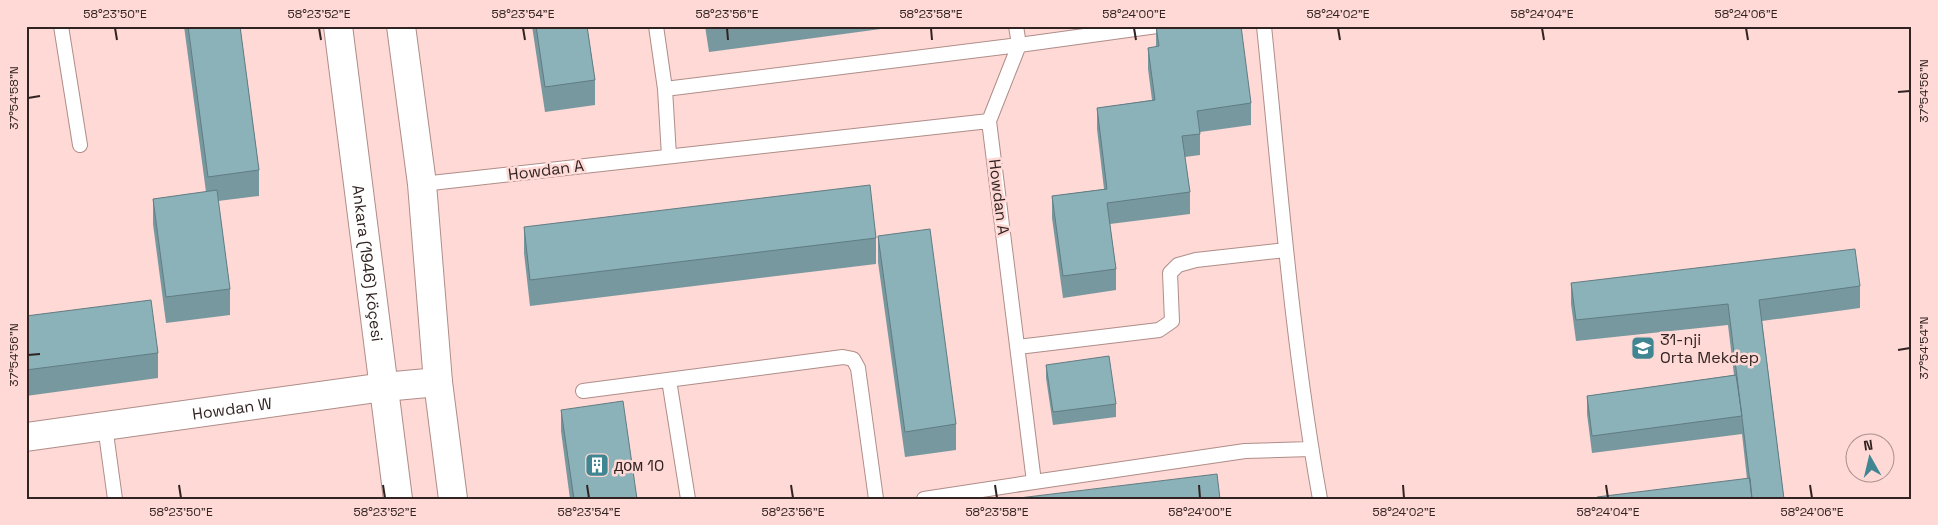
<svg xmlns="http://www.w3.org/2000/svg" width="1938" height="525" font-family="'Space Grotesk',sans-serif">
  <rect width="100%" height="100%" fill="#fed9d5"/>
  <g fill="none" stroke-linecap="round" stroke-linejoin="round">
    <g stroke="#af8d89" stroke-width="16">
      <path id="lane" d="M61,26L80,145
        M656,26L665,89L669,156
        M1264,26C1280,184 1292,343 1320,499
        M665,89L1019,45L1157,26
        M989,121L1019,45L1016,26
        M422,184L989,121L1034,482L924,499
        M1018,347L1159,330L1172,321L1170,273L1178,265L1196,260L1286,250
        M669,380L688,499
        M583,391L843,357L853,359L858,368L876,499
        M105,426L115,499
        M1034,482L1245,451L1311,449"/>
    </g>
    <g stroke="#af8d89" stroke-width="30">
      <g id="street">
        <path id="s1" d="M26,437L384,387L438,382"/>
      </g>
    </g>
    <g stroke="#af8d89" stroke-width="30">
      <g id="secondary">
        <path id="s2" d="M338,26L398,499"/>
        <path d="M401,26L422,184L438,382L453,499"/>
      </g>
    </g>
    <use href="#lane" stroke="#fff" stroke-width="14"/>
    <use href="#street" stroke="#fff" stroke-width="28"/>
    <use href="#secondary" stroke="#fff" stroke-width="28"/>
  </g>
  <path fill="#78989f" d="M184,26H240L259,170V196L218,201L230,289V315L166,323L153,224V199L206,192Z
    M532,26H587L595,80V105L545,112Z
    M705,26H903L709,52Z
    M1156,26L1251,103V125L1200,132V155L1185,157L1190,192V214L1110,224L1116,269V290L1063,298L1052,218V196L1104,189L1097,129V108L1152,100L1148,69V48L1156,47Z
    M524,227L876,238V264L530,306L524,253Z
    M878,236L956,424V450L905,457L878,262Z
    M1571,283L1860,286V308L1762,321L1784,499L1747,479L1742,434L1592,453L1587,414V396L1734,375L1728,325L1576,341L1571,304Z
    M26,316L158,353V378L26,396Z
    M1046,365L1116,404V417L1053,425L1046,378Z
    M561,410L637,499H570L561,431Z"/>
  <path fill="#8bb1b9" stroke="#617c82" d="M188,26H240L259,170L208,177Z
    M536,26H587L595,80L545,87Z
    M1156,26H1241L1251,103L1197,111L1200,134L1182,136L1190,192L1107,203L1116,269L1063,276L1052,196L1107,189L1097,108L1155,100L1148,48L1159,46Z
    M870,185L876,238L530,280L524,227Z
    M217,190L230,289L166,297L153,199Z
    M930,229L956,424L905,432L878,236Z
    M1855,249L1860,286L1759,300L1784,499H1752L1728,304L1576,320L1571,283Z
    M151,300L158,353L26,370V316Z
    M1109,356L1116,404L1053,412L1046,365Z
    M1736,375L1742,416L1592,436L1587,396Z
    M623,401L637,499H574L561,410Z
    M1217,474L1220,499H1011Z
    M1750,478L1752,499H1597V497Z"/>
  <path fill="none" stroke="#312322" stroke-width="2" d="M115,28L117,40M319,28L321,40M523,28L525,40M727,28L728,40M931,28L932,40M1134,28L1136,40M1338,28L1340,40M1542,28L1544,40M1746,28L1748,40M1898,92L1910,91M28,98L40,96M1898,350L1910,348M28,355L40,354M179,485L181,498M383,485L385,498M587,485L589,498M791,485L793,498M995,485L997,498M1199,485L1200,498M1403,485L1404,498M1606,485L1608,498M1810,485L1812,498"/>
  <defs>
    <g id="school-square" transform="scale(1.25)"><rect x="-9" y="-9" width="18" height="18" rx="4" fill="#408592" stroke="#fed9d5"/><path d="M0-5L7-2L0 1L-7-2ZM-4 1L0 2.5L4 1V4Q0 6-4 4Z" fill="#fff"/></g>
    <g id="building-square" transform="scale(1.25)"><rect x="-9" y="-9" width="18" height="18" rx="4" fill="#408592" stroke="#fed9d5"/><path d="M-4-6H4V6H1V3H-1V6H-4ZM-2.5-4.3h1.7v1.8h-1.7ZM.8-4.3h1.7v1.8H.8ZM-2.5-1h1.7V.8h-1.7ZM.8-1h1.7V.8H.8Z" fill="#fff"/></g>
  </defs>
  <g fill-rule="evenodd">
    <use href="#school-square" x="1643" y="348"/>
    <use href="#building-square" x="597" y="465"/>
  </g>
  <g text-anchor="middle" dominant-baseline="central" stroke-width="5" stroke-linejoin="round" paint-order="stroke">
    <g font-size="16" fill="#312322" stroke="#fed9d5">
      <text transform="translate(546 170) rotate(-7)">Howdan A</text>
      <text transform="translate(999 197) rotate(83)">Howdan A</text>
      <text stroke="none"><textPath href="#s2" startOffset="239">Ankara (1946) köçesi</textPath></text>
      <text stroke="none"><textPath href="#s1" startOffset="208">Howdan W</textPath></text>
    </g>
    <g font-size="16" fill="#312322" stroke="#fed9d5" text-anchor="start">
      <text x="1660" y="339">31-nji<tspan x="1660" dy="18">Orta Mekdep</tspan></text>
      <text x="614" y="465">дом 10</text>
    </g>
  </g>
  <rect width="1938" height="525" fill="none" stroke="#fed9d5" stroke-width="55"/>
  <g transform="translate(1870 458) rotate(352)"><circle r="24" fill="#fed9d5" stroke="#ac908d"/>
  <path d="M0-4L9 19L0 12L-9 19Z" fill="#408592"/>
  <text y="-8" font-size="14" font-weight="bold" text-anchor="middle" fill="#312322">N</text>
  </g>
  <rect x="28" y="28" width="1882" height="470" fill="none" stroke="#312322" stroke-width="2"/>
  <g font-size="12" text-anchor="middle" fill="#312322">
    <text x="115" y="18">58°23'50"E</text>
    <text x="319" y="18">58°23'52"E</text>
    <text x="523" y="18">58°23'54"E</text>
    <text x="727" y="18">58°23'56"E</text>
    <text x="931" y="18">58°23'58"E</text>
    <text x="1134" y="18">58°24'00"E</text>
    <text x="1338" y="18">58°24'02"E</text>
    <text x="1542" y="18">58°24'04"E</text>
    <text x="1746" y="18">58°24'06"E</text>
    <text transform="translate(1924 91) rotate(-90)" y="4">37°54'56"N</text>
    <text transform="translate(14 98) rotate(-90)" y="4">37°54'58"N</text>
    <text transform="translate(1924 348) rotate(-90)" y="4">37°54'54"N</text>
    <text transform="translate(14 355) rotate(-90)" y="4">37°54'56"N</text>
    <text x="181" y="516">58°23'50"E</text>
    <text x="385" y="516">58°23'52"E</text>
    <text x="589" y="516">58°23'54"E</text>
    <text x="793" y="516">58°23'56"E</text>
    <text x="997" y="516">58°23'58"E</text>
    <text x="1200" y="516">58°24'00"E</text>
    <text x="1404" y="516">58°24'02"E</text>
    <text x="1608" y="516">58°24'04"E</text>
    <text x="1812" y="516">58°24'06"E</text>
  </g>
</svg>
